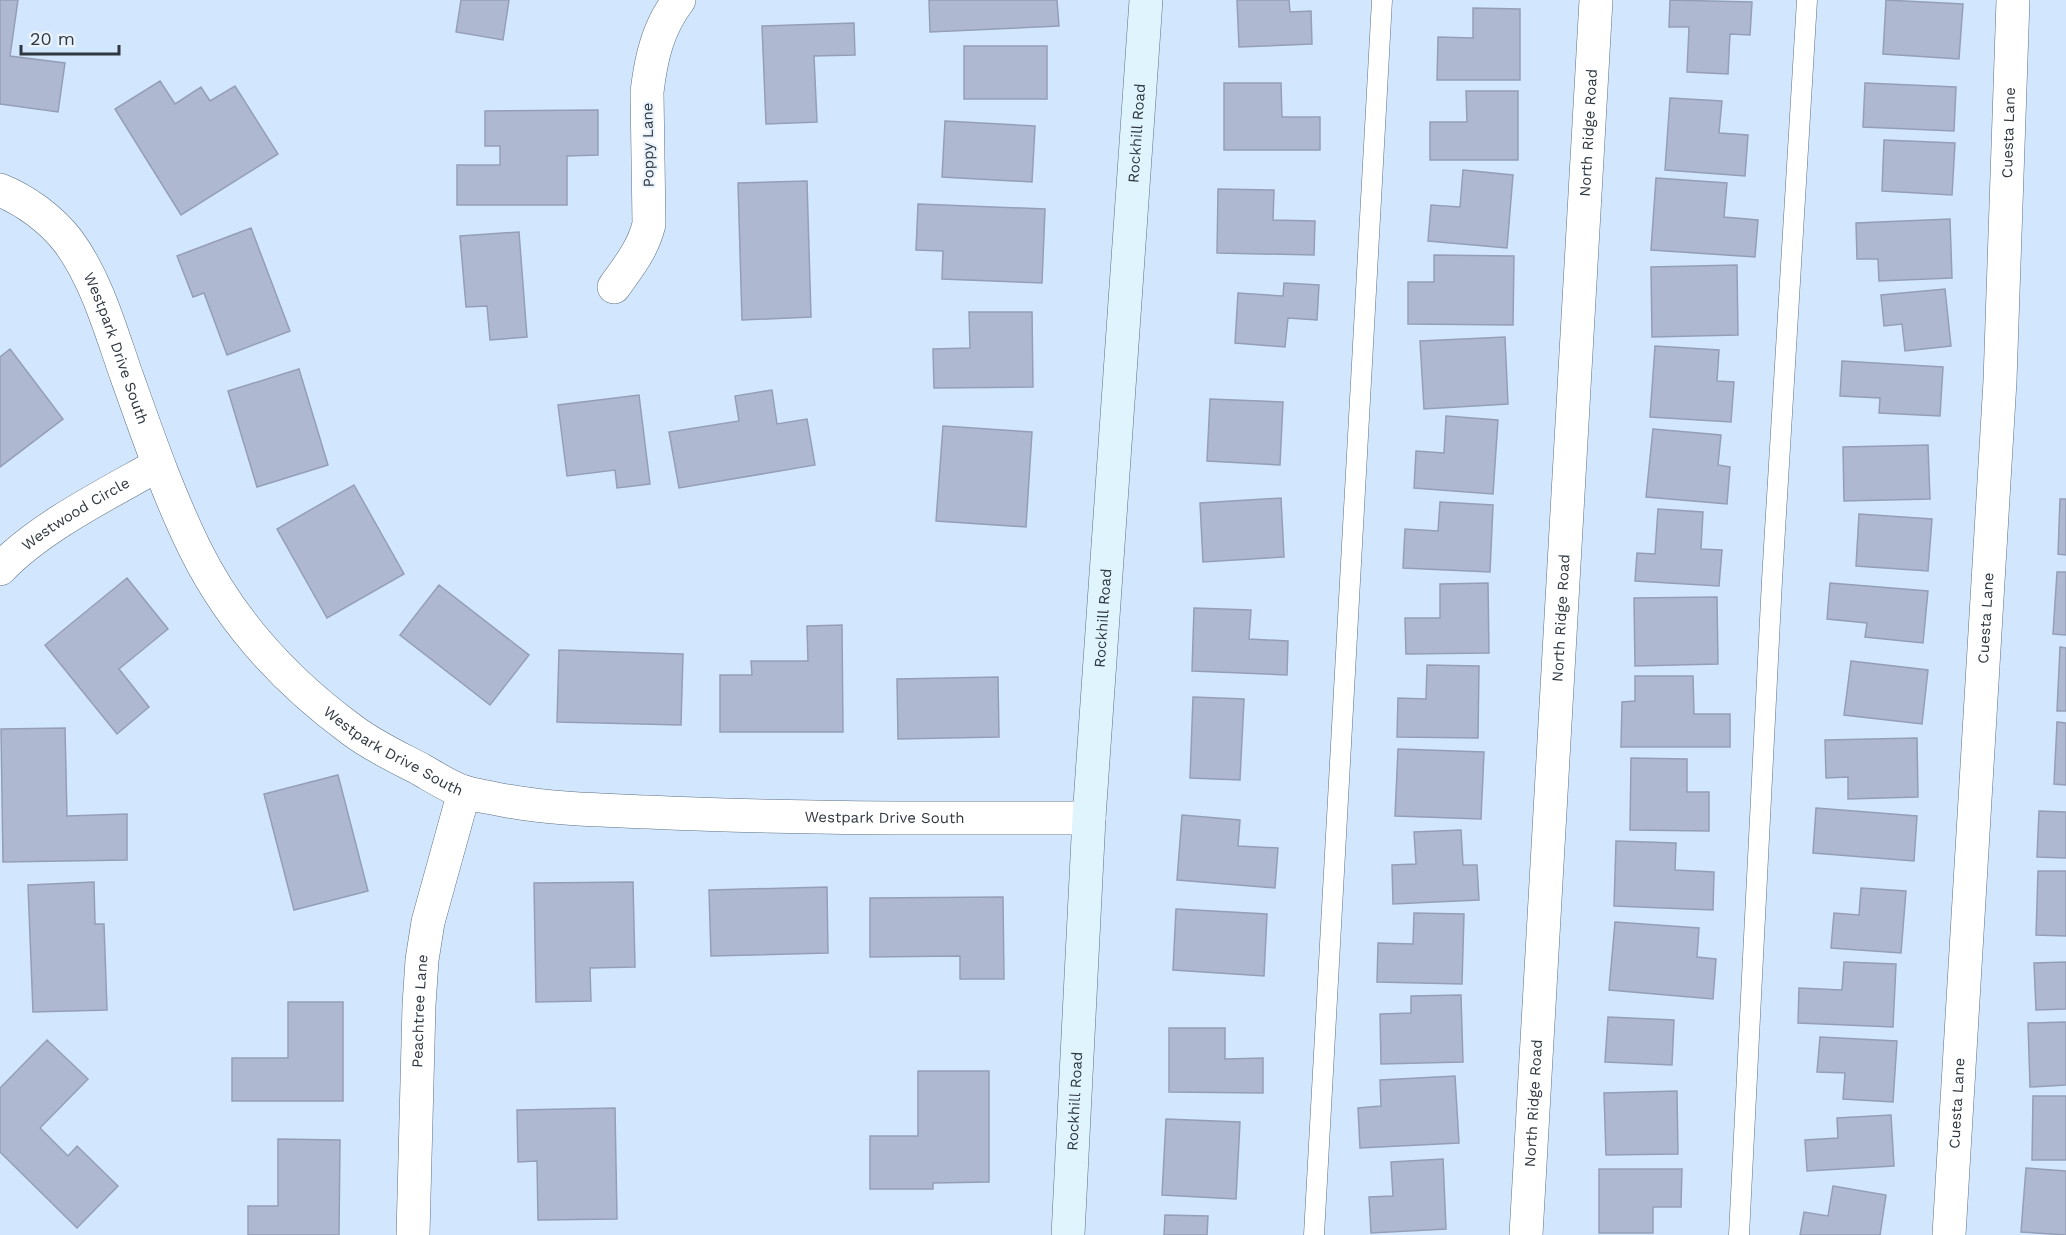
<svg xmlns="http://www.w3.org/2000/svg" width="2066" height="1235" font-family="'Work Sans',sans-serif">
  <rect width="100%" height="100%" fill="#d2e7fd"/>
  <path fill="#aeb8d1" stroke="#959eb7" stroke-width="1.5" d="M0,0H18L10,56L65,63L58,112L0,104Z
    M461,0H509L503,40L456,32Z
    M929,0H1057L1059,26L930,32Z
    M1237,0H1289L1290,12L1311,11L1312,44L1239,47Z
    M1670,0L1752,2L1750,35L1730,34L1728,74L1687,72L1689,27H1669Z
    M1886,0L1963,4L1959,59L1883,54Z
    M1473,8L1520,9V80H1437L1438,37L1473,38Z
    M854,23L855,55L814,56L817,122L766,124L762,26Z
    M964,46H1047V99H964Z
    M160,81L175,104L201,87L210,101L235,86L278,154L181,215L115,109Z
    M1224,83H1281L1282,117H1320V150H1224Z
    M1865,83L1956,87L1954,131L1863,127Z
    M1466,91H1518V160H1430V122H1467Z
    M1670,98L1722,101L1719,133L1748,135L1745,176L1665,170Z
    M598,110V155L567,156V205H457V165H500V146H485V111Z
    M945,121L1035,126L1032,182L942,177Z
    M1884,140L1955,143L1952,195L1882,191Z
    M1463,170L1513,175L1507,248L1428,241L1431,205L1460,207Z
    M1656,178L1727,183L1724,217L1758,220L1755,257L1651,250Z
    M807,181L811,317L742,320L738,183Z
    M1218,189L1274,190L1273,220L1315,221L1314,255L1217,253Z
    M918,204L1045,209L1042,283L942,279L943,251L916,250Z
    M1950,219L1952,278L1879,281L1878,259H1857L1856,223Z
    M251,228L290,331L227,355L204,293L193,297L177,256Z
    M519,232L527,337L490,340L487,306L466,307L460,236Z
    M1434,255L1514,256L1513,325L1408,324V282H1434Z
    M1737,265L1738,335L1652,337L1651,267Z
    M1284,283L1319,285L1317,320L1288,318L1285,347L1235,343L1238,293L1283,296Z
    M1945,289L1951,346L1905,351L1902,324L1884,326L1881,295Z
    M969,312H1032L1033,387L934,388L933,349L970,348Z
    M1505,337L1508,404L1424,409L1420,341Z
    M1655,346L1719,350L1717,381L1734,382L1731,422L1650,417Z
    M10,349L63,419L0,467V357Z
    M1842,361L1943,367L1940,416L1879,413L1880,398L1840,396Z
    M299,369L328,465L257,487L228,391Z
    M772,390L777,424L807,419L815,465L679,488L669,432L739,421L735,396Z
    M639,395L650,484L617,488L615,470L567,476L558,405Z
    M1210,399L1283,402L1280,465L1207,461Z
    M1446,416L1498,420L1493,494L1414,488L1416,451L1444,453Z
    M943,426L1032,432L1026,527L936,521Z
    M1653,429L1721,435L1718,465L1730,467L1727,504L1646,497Z
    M1928,445L1930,499L1844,501L1843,447Z
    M354,485L404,574L327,618L277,529Z
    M1281,498L1284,557L1203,562L1200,503Z
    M2060,499H2066V555L2058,554Z
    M1440,502L1493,505L1490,572L1403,568L1405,529L1438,531Z
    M1658,509L1703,512L1701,549L1722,550L1719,586L1635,581L1637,553L1655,554Z
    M1859,514L1932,519L1928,571L1856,566Z
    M2057,572H2066V635L2053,634Z
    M127,578L168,629L119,669L149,707L117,734L45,645Z
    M1488,583L1489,653L1406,654L1405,618H1440V584Z
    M1830,583L1928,591L1923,643L1865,637L1867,623L1827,619Z
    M439,585L529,655L490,705L400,635Z
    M1717,597L1718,664L1635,666L1634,598Z
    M1194,608L1251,610L1249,639L1288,641L1287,675L1192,671Z
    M842,625L843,732H720V675H752L751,661H808L807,626Z
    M2060,647L2066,648V711H2057Z
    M559,650L683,654L681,725L557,722Z
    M1851,661L1928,670L1922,724L1844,715Z
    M1427,665L1479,666L1478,738L1397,737L1398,698L1426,699Z
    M1635,676H1693L1694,714H1730V747H1621L1622,702L1635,701Z
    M998,677L999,737L898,739L897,679Z
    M1193,697L1244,699L1240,780L1190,778Z
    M2057,722L2066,723V785L2054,784Z
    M65,728L67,816L127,814V860L3,862L1,729Z
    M1917,738L1918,797L1848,799V777L1826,778L1825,740Z
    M1398,749L1484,752L1481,819L1395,816Z
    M1631,758L1687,759V792H1709V831L1630,830Z
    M338,775L368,891L294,910L264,794Z
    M1816,808L1917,816L1914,861L1813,853Z
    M2039,811L2066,812V858L2037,857Z
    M1182,815L1240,820L1238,846L1278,848L1275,888L1177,880Z
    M1461,830L1463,865H1477L1479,900L1393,904L1392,865L1416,864L1414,832Z
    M1616,841L1676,843L1675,870L1714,872L1713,910L1614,906Z
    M2038,871H2066V936L2036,935Z
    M94,882L95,924H104L107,1010L33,1012L28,885Z
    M633,882L635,967L590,968L591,1001L536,1002L534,883Z
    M827,887L828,953L711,956L709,890Z
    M1861,888L1906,891L1901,953L1831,948L1834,913L1859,915Z
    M1003,897L1004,979H960V956L870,957V898Z
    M1176,909L1267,914L1264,976L1173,970Z
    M1414,913L1464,914L1462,984L1377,982L1378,943L1413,944Z
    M1615,922L1699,928L1697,957L1716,959L1713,999L1609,990Z
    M1844,962L1896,964L1893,1027L1798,1023L1799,988L1842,990Z
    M2066,962V1009L2036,1010L2034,963Z
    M1461,995L1463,1062L1381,1064L1380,1014L1411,1013V996Z
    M288,1002H343V1101H232V1058H288Z
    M1608,1017L1674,1020L1672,1065L1605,1062Z
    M2066,1022V1085L2030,1087L2028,1023Z
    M1169,1028H1225V1059L1263,1058V1093L1169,1092Z
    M1820,1037L1897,1041L1893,1102L1843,1099L1845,1073L1817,1072Z
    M47,1040L88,1079L40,1128L68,1156L77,1146L118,1186L77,1228L0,1152V1088Z
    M918,1071H989V1182L933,1183V1189H870V1136H918Z
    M1455,1076L1459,1143L1360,1148L1358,1108L1381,1106L1380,1080Z
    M1677,1091L1678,1154L1606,1155L1604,1093Z
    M2033,1096H2066V1160H2032Z
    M615,1108L617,1219L538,1220L537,1161L518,1162L517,1110Z
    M1891,1115L1894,1166L1807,1171L1805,1140L1838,1138L1837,1118Z
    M1166,1119L1240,1122L1236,1199L1162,1195Z
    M278,1139L340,1140L339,1235H248V1206H278Z
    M1443,1159L1446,1229L1371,1233L1369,1197L1393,1196L1391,1162Z
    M2026,1168L2066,1171V1235L2021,1232Z
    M1599,1169H1682L1681,1207H1653V1233H1599Z
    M1833,1186L1886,1195L1880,1235H1800L1804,1212L1828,1216Z
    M1165,1215L1208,1216L1207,1235H1164Z"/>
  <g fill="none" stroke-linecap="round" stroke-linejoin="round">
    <g stroke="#5d7083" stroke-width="21">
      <path id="lane" d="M1314,1235L1382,0
        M1739,1235L1772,580L1807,0"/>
    </g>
    <g stroke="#5d7083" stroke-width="34">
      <g id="street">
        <path id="s1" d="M0,190C25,200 51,219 68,241C97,280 111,332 127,377C148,436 168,494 195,549C231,622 288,683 352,730C373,746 397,757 420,769C434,777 449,787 464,792C473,795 483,796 492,798C543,809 596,810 648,812C794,819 942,818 1089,818"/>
        <path d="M614,287C629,266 643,249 649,224L647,92C651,58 658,27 679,0"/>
        <path id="s2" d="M0,569C40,527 107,494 158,465"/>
        <path id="s3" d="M413,1235L419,1005L422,960L428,922L464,792"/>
        <path id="s4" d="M1526,1235L1596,0"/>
        <path id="s5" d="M1949,1235L2000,381L2013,0"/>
      </g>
    </g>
    <g stroke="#5d7083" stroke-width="34">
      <g id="secondary">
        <path id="s6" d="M1068,1235L1089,818L1146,0"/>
      </g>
    </g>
    <use href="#lane" stroke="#fff" stroke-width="20"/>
    <use href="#street" stroke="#fff" stroke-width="33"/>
    <use href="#secondary" stroke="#dff4fd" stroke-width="33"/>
  </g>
  <g text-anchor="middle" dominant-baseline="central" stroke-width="4.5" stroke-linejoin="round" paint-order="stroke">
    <g font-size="15" fill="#2f3740" stroke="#eaf3fc">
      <text stroke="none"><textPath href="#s6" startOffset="1104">Rockhill Road</textPath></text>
      <text stroke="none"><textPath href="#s4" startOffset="1104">North Ridge Road</textPath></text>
      <text stroke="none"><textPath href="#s5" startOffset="1104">Cuesta Lane</textPath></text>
      <text transform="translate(648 145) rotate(-91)">Poppy Lane</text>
      <text stroke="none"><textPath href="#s1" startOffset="204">Westpark Drive South</textPath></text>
      <text stroke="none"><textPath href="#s2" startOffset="94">Westwood Circle</textPath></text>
      <text stroke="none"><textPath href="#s6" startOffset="618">Rockhill Road</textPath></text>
      <text stroke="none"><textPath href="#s4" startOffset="618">North Ridge Road</textPath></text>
      <text stroke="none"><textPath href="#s5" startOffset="618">Cuesta Lane</textPath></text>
      <text stroke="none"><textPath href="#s1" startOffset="708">Westpark Drive South</textPath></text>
      <text stroke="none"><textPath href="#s1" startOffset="1212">Westpark Drive South</textPath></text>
      <text stroke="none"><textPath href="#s3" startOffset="224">Peachtree Lane</textPath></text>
      <text stroke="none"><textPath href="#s6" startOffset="134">Rockhill Road</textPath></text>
      <text stroke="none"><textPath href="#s4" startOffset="132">North Ridge Road</textPath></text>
      <text stroke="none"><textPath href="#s5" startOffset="132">Cuesta Lane</textPath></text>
    </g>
  </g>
  <path d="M21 45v9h98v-9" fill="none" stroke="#2f3740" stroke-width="3"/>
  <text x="30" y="45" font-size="18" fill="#2f3740" stroke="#eaf3fc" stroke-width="4.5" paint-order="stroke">20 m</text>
</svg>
